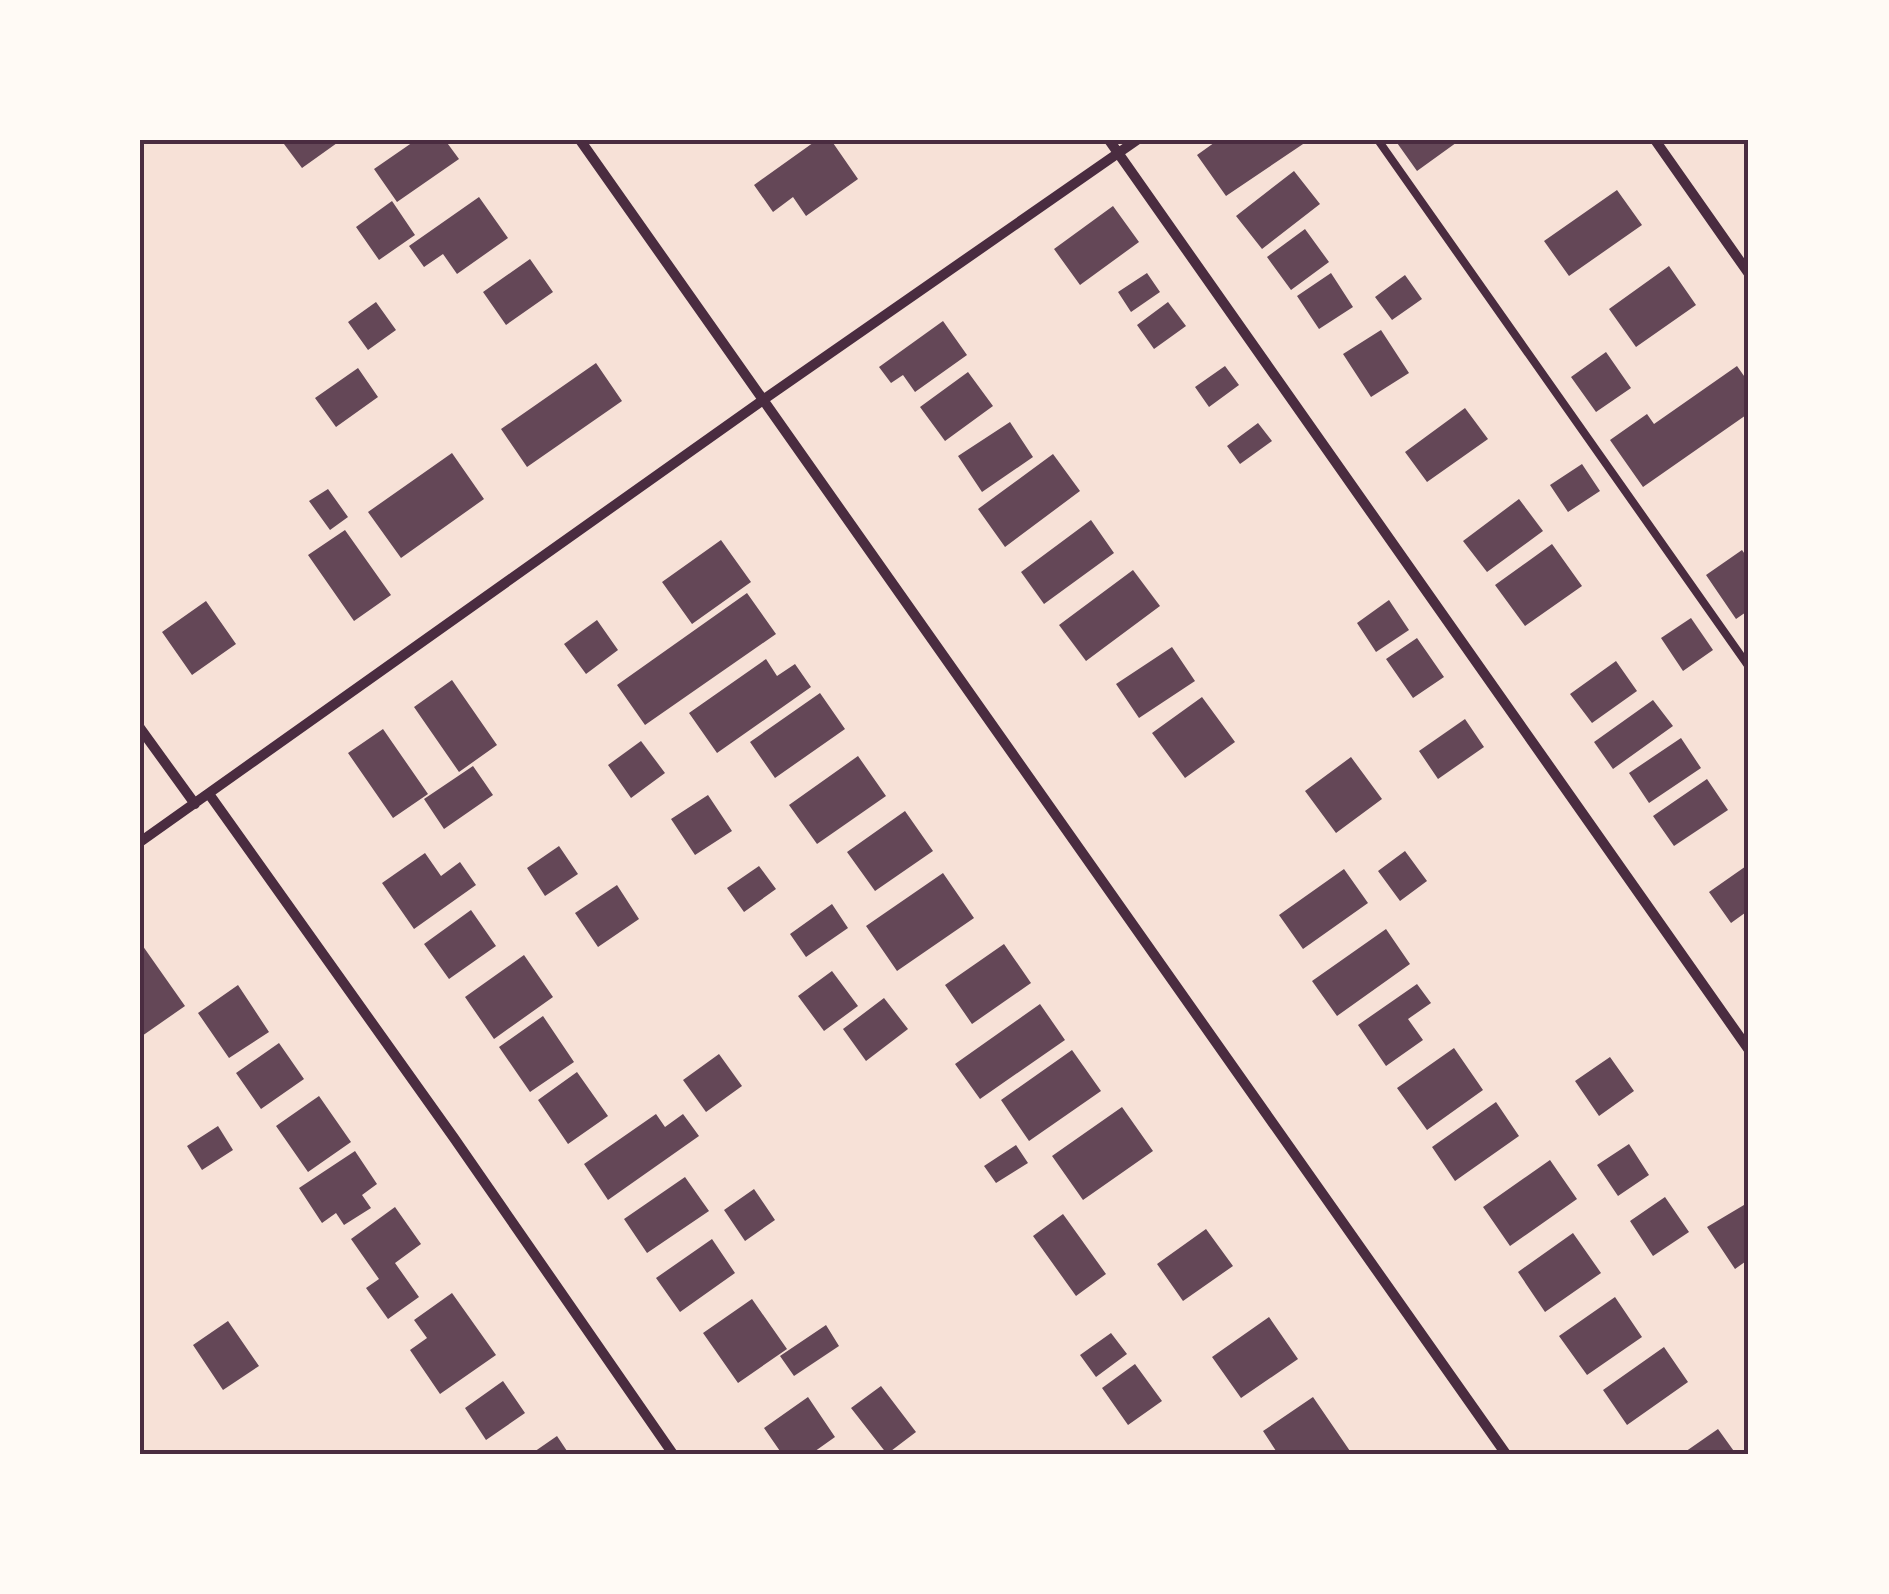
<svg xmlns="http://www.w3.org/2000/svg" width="1889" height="1594" font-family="Inter,sans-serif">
  <rect width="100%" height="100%" fill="#f7e1d7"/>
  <path fill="#644757" d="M281,140H335L337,143L302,168Z
    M416,140H445L459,159L397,202L374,169Z
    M817,140H831L858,179L806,216L793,197L773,212L754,185Z
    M1218,140H1309L1226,196L1197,155Z
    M1395,140H1460L1417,171Z
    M1294,171L1320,204L1262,249L1236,216Z
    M1617,190L1642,225L1569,276L1544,241Z
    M479,197L508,238L457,274L443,254L424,267L409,246Z
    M392,201L415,235L379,260L356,227Z
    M1113,206L1139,242L1080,285L1054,249Z
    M1305,229L1329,262L1291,290L1267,257Z
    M530,259L553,292L506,325L483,292Z
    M1669,266L1696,305L1636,347L1609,309Z
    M1147,273L1160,292L1131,312L1118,292Z
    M1331,273L1353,307L1319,329L1297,296Z
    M1405,275L1422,299L1392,320L1375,297Z
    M376,302L396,330L368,350L348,322Z
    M1168,302L1186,326L1154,349L1137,325Z
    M943,321L967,355L915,392L903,375L891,383L879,367Z
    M1381,330L1409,373L1371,397L1343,354Z
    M1606,352L1631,388L1596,412L1571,377Z
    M596,363L622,401L527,467L501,429Z
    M1225,366L1239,385L1209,407L1195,387Z
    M1737,366L1749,383V413L1643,487L1610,440L1647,414L1654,424Z
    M358,368L378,397L336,427L315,398Z
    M968,372L993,406L945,441L920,407Z
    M1465,408L1488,439L1427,482L1405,452Z
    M1010,422L1033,457L982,492L958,456Z
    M1258,423L1272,441L1240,464L1227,446Z
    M452,453L484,499L401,558L368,512Z
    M1053,454L1080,491L1005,547L978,509Z
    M1582,464L1600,491L1568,512L1550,485Z
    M328,489L348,517L330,530L309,501Z
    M1519,499L1543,531L1487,572L1463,541Z
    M1091,520L1114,553L1044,604L1021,572Z
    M345,530L391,595L354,621L308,555Z
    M721,540L751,582L692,624L662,582Z
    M1552,544L1582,586L1525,626L1495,585Z
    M1742,550L1749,560V610L1736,619L1706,575Z
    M1133,570L1160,606L1086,661L1059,625Z
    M747,593L776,634L645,725L617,685Z
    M1389,600L1409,630L1376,652L1357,623Z
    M206,601L236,644L192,675L162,632Z
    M1691,618L1713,650L1683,671L1661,638Z
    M597,620L618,650L586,674L564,644Z
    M1417,638L1444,677L1413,698L1386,659Z
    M1172,647L1195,681L1139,718L1116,684Z
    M766,659L777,676L795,664L811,687L717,753L689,713Z
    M1616,661L1637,691L1592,723L1570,694Z
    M452,680L497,745L459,772L414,707Z
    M820,693L845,729L775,778L750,742Z
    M1202,697L1235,742L1185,778L1152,733Z
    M1653,700L1673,726L1613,769L1594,742Z
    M1465,719L1484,747L1438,779L1419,751Z
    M383,729L428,794L393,818L348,753Z
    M1681,738L1701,768L1649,803L1629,773Z
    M641,741L665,773L631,798L608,765Z
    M858,756L886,796L817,844L789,805Z
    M1351,757L1382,799L1336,833L1305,791Z
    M473,766L493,795L444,829L424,799Z
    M1707,779L1728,810L1674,846L1653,816Z
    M708,795L732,831L695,855L671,819Z
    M905,811L933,851L875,891L847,852Z
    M559,846L578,874L545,896L527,868Z
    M1405,851L1427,881L1400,901L1378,871Z
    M425,853L441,876L460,862L476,885L414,929L382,883Z
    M1749,864V910L1731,923L1709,892Z
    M759,866L776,889L744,912L727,888Z
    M1344,869L1368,903L1303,949L1279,915Z
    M943,873L974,918L897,971L866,926Z
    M617,885L639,919L598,947L575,913Z
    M832,904L848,928L806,957L790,934Z
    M471,910L496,946L449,979L424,944Z
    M1386,929L1410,964L1337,1016L1312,981Z
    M140,942L185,1006L142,1036L140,1033Z
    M1004,944L1031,983L972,1024L945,985Z
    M524,955L553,997L494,1039L465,997Z
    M832,971L858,1006L824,1031L798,996Z
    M1417,984L1431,1003L1408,1019L1423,1040L1386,1066L1358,1025Z
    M238,985L269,1032L229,1058L198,1013Z
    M884,998L908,1029L866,1061L843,1029Z
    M1040,1004L1065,1040L980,1099L955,1064Z
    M543,1016L574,1062L530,1092L499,1047Z
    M279,1043L304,1079L261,1109L236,1073Z
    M1454,1048L1483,1090L1427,1130L1397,1088Z
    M1072,1050L1101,1091L1029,1141L1001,1100Z
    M719,1054L742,1086L706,1112L683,1080Z
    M1610,1057L1634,1091L1599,1116L1575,1081Z
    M577,1072L608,1116L568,1144L538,1100Z
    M319,1096L351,1142L308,1172L276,1126Z
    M1496,1102L1519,1136L1455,1181L1432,1147Z
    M1122,1107L1153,1151L1083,1200L1052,1156Z
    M656,1114L665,1127L683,1114L699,1136L608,1200L584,1164Z
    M218,1126L233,1150L202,1170L187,1146Z
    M1629,1144L1649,1175L1618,1196L1597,1165Z
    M1016,1145L1028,1163L996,1183L984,1166Z
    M355,1151L377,1184L362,1195L371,1208L344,1225L336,1213L322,1223L299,1188Z
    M1550,1160L1577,1199L1510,1246L1483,1207Z
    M685,1177L709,1211L647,1253L624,1219Z
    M754,1189L775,1220L745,1241L724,1210Z
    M1665,1197L1689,1232L1653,1256L1630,1221Z
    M1749,1202V1259L1735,1269L1707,1227Z
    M395,1207L421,1244L395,1263L419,1297L388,1319L366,1288L379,1279L351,1239Z
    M1063,1214L1106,1274L1076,1296L1033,1236Z
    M1206,1229L1233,1266L1183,1301L1157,1264Z
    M1573,1233L1601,1273L1545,1312L1518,1272Z
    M712,1239L735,1273L680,1312L656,1278Z
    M452,1293L496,1355L440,1394L410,1350L427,1338L414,1320Z
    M1615,1297L1642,1337L1587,1375L1559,1336Z
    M752,1299L787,1349L738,1383L703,1333Z
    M1269,1317L1298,1359L1241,1398L1212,1357Z
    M228,1321L259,1366L223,1390L193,1345Z
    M826,1325L839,1346L794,1376L780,1356Z
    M1111,1333L1127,1354L1096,1377L1080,1355Z
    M1664,1347L1688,1382L1627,1425L1603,1390Z
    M1135,1364L1162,1401L1128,1425L1102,1388Z
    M503,1381L525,1413L486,1440L465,1408Z
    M881,1386L916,1432L887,1454L851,1408Z
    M808,1397L835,1437L811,1454H782L764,1428Z
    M1313,1397L1352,1454H1278L1263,1431Z
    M1718,1429L1736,1454H1682Z
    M557,1436L569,1454H531Z"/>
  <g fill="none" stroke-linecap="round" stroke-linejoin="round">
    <path stroke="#4a2c40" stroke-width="8" d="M1378,140L1749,667"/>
    <path stroke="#4a2c40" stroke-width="10" d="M580,140L1506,1454
      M1109,140L1749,1050
      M1655,140L1749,274
      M140,728L195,804
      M209,794L454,1138L673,1454
      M140,842L763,400L1137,140"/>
  </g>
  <rect width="1889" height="1594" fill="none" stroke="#fffaf5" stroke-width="285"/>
  <rect x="142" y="142" width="1604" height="1310" fill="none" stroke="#4a2c40" stroke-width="4"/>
</svg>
